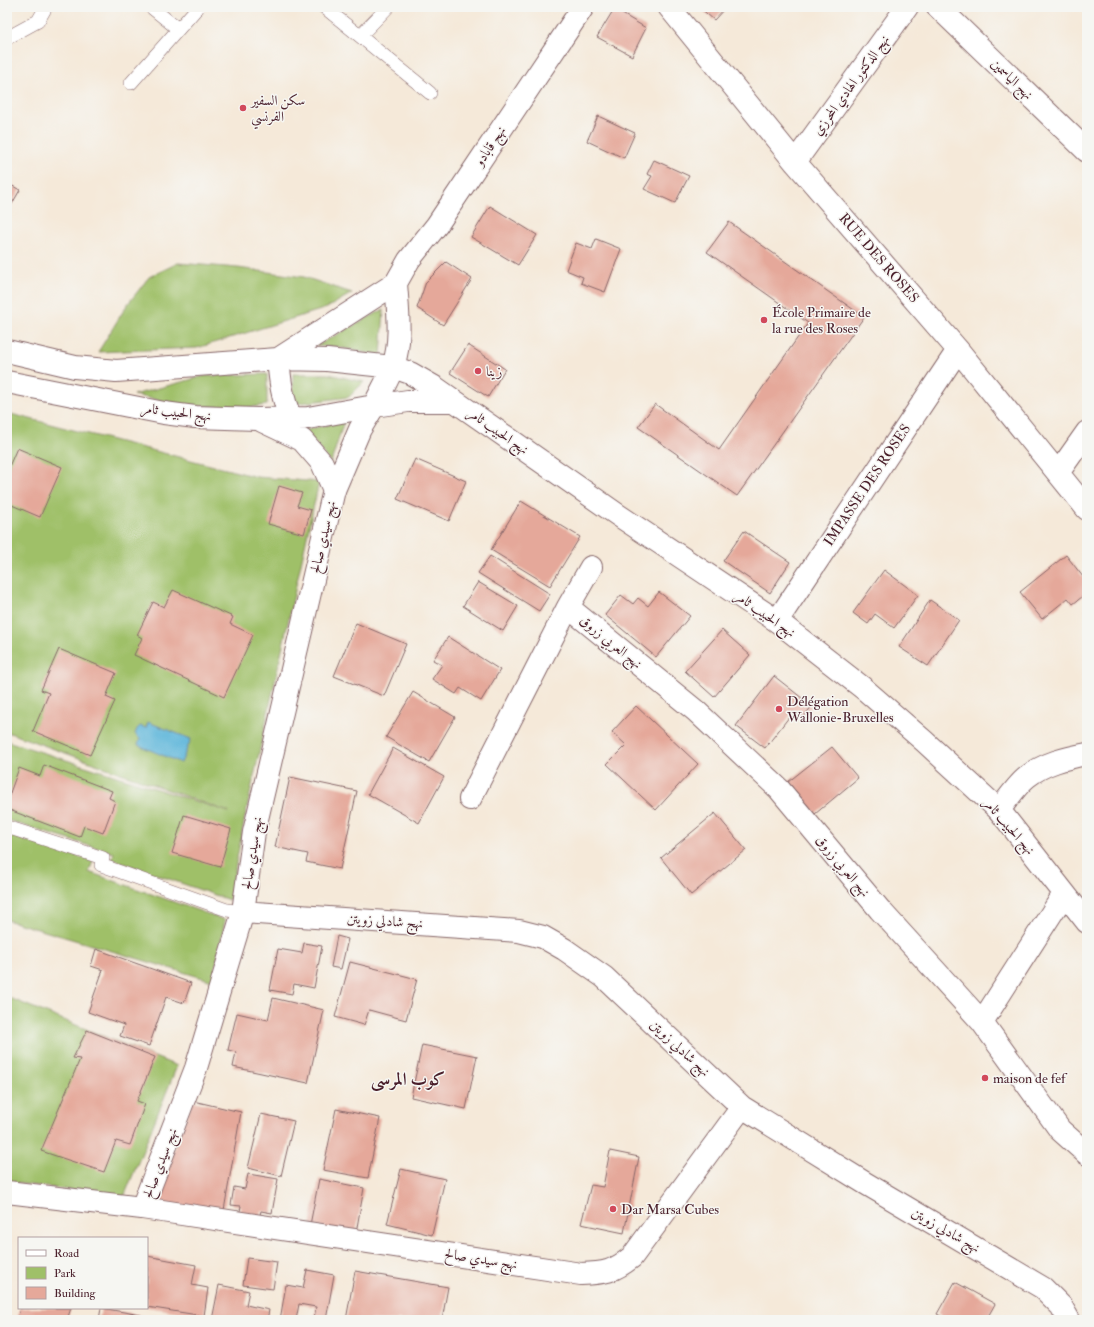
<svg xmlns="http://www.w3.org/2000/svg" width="1094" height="1327" font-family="'IM FELL Double Pica',Amiri,serif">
  <rect width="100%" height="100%" fill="#f6f6f2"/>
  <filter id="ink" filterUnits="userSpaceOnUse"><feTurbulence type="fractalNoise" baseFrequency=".025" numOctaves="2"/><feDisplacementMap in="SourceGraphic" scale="8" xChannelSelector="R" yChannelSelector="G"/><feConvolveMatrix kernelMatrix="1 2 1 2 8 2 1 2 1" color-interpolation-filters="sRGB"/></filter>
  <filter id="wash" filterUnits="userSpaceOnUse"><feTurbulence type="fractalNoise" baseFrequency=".012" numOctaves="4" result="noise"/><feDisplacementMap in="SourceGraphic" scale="16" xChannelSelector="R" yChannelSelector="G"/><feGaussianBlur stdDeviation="0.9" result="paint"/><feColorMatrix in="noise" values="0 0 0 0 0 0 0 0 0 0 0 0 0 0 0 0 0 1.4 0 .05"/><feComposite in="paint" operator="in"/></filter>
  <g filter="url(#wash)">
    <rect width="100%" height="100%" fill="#f5e9d9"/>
    <path fill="#9fc068" stroke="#74704a" d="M178,263L238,268L304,277L352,293L327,308L197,348L98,352L127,305L149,277Z
      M384,309L381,356L338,347L316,346Z
      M267,374V405L244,408L184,405L133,395L204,376Z
      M293,374H328L364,382L349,397L293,404Z
      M7,413L257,477L319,482L245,817L229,900L112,859L114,853L50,834L7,820V741L229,812L7,732Z
      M344,421L331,463L305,430Z
      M7,835L93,861L89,872L225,920L213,981L7,920Z
      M7,997L177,1066L124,1197L7,1182Z"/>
    <path fill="#5db6da" stroke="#546a82" d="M148,722L191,739L181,763L138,745L140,739L135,734L137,729L140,726L146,728Z"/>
    <g id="blocks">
      <path fill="#e5a89a" d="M699,7H726L714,20Z
        M614,9L646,28L632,56L597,37Z
        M598,116L635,133L624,158L587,141Z
        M654,160L689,176L675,203L644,189L652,176L647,174Z
        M7,183L20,190L9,209L7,207Z
        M490,206L537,235L518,265L471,237Z
        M729,222L864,317L737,496L638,427L655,404L719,450L808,323L707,252Z
        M596,239L621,249L605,292L581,283L583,277L566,270L576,243L592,249Z
        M446,262L472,279L443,325L417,308L426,282Z
        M468,345L505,369L488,397L450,373Z
        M17,448L62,467L40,517L7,503V471Z
        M415,459L466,481L449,521L397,499Z
        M279,486L302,493L297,506L311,510L304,534L268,524Z
        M521,501L580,537L550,586L491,550Z
        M744,531L790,562L770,593L723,561Z
        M1066,555L1087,582V593L1073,604L1068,598L1042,619L1020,592Z
        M490,556L550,594L539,611L478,573Z
        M884,570L918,595L894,628L875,614L868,624L853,613Z
        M478,582L518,606L503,631L463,606Z
        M173,590L233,617L230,624L253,635L224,697L134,655L142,638L137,635L153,602L164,607Z
        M659,592L690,616L656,657L605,615L621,595L633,604L638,598L648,606Z
        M930,600L959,620L928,666L899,647Z
        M356,623L406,644L384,696L334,676Z
        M722,630L750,655L714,697L685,671Z
        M448,637L500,670L481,701L460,688L456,694L432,679L442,665L433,660Z
        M59,649L116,673L106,697L115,701L90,755L33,731L49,693L41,690Z
        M774,676L812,706L802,719L793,712L765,748L736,726Z
        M413,692L455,717L429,762L386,737Z
        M636,706L698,764L656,810L607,764L626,745L612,732Z
        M832,747L858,778L815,814L788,782Z
        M393,748L444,777L419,823L368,794Z
        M44,765L112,791L109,798L115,801L103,833L84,826L80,837L7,809V801L19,768L40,776Z
        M290,777L357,791L340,869L306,862L308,854L275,847Z
        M715,813L746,850L691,895L661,858Z
        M184,815L231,829L220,867L172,853Z
        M337,936L348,939L341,969L331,967Z
        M304,943L322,946L314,988L294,984L292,994L270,990L278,949L302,953Z
        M96,949L191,983L184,1003L166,997L149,1046L120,1036L124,1025L88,1012L103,970L91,966Z
        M350,962L417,979L406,1020L369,1010L364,1025L335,1017Z
        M273,998L324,1010L308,1083L233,1067L236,1052L228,1050L237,1013L268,1020Z
        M87,1030L155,1057L137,1101L145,1104L130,1145L116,1141L104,1172L41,1151L80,1059L73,1058Z
        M422,1045L477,1056L466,1109L411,1097Z
        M193,1101L241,1112L223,1216L164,1205L156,1195Z
        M336,1109L380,1118L368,1178L323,1170Z
        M261,1114L294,1121L281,1176L248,1168Z
        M610,1151L639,1157L624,1233L581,1224L591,1185L603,1187Z
        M401,1169L445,1179L432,1235L387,1224Z
        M248,1174L278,1179L272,1213L261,1211L259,1219L239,1216L241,1206L231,1205L234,1187L245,1189Z
        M319,1179L364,1188L356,1233L310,1225Z
        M147,1256L196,1265L192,1285L208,1288L204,1316L147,1307Z
        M247,1258L277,1262L273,1289L243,1285Z
        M307,1270L334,1275L326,1320L314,1318L316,1307L299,1304L296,1320H280L286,1285L303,1288Z
        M355,1271L448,1287L442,1320H346Z
        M955,1282L995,1304L986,1320H948L937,1314Z
        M219,1285L249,1291L246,1305L269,1310L267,1320H212Z
        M20,1308H71L67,1320H17Z
        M101,1308L141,1315L140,1320H99Z"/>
    </g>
  </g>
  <g filter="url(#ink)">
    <use href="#blocks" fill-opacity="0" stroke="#866668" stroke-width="1"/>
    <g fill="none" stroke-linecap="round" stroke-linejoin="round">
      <g stroke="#866668" stroke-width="14">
        <path id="service" d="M151,7L178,29
          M324,7L430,93
          M360,36L388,7
          M7,38L38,21L46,7
          M131,83L198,7
          M7,827L103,858L101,865L227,910L243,912"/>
      </g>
      <g stroke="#866668" stroke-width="24">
        <path id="minor" d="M669,7L795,162L958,350L1087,509
          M938,7L1087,151
          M795,162L907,7
          M1058,473L1087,432
          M568,607L696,711L779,789L880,910L982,1022L1060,1130L1087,1154
          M777,621L958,350
          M470,799L568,607L591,567
          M999,810L1087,922
          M243,912L519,931L543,937L564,949L604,977L742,1107L865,1183L1043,1288L1061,1306L1069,1320
          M982,1022L1064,894
          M7,1192L142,1208L581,1274C605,1273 613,1272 632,1257L742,1107
          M142,1208L196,1068L243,912L254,832L334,490L360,429L374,406"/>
      </g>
      <g stroke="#866668" stroke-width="24">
        <path id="tertiary" d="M7,351L75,367L116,371L278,359L327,360L393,367L410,373L436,388L618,515L777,621L863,688L924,741L999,810C1007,800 1017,785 1027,777C1044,763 1066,758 1087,754
          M7,382L164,413L195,417L257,419L308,418L374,406C380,393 388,380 393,367C402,340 398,311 396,283
          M374,406L408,401H453
          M291,418C282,399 280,380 278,359L396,283L409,260L437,225L583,7
          M262,421L302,440L322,463L334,490"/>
      </g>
      <use href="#service" stroke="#fff" stroke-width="13"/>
      <use href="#minor" stroke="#fff" stroke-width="22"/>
      <use href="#tertiary" stroke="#fff" stroke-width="22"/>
    </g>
  </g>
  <g fill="#d1495b" stroke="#f6f6f2" stroke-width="1.5">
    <circle cx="243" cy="108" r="4"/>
    <circle cx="764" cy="320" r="4"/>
    <circle cx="478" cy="371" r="4"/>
    <circle cx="779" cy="709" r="4"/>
    <circle cx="985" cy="1078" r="4"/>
    <circle cx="613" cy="1209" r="4"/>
  </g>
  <g text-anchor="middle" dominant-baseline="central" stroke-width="3" stroke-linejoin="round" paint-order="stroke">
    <g font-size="14" fill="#4a1f2b" stroke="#f6f6f2">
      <text transform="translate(1012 79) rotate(44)">نهج الياسمين</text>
      <text transform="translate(851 85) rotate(-54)">نهج الدكتور الهادي المحرزي</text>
      <text transform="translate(490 146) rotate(-56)">نهج قابادو</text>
      <text transform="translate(879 258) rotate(49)">RUE DES ROSES</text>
      <text transform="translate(176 412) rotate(7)">نهج الحبيب ثامر</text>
      <text transform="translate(498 431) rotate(35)">نهج الحبيب ثامر</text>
      <text transform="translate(867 485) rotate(-56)">IMPASSE DES ROSES</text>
      <text transform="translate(323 537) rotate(-77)">نهج سيدي صالح</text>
      <text transform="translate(765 614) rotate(35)">نهج الحبيب ثامر</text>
      <text transform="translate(611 642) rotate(39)">نهج العربي زروق</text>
      <text transform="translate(1009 826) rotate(49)">نهج الحبيب ثامر</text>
      <text transform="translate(252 853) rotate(-81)">نهج سيدي صالح</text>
      <text transform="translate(843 866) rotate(50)">نهج العربي زروق</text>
      <text transform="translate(385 921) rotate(4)">نهج شادلي زويتن</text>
      <text transform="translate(680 1048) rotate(43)">نهج شادلي زويتن</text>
      <text transform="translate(160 1163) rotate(-69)">نهج سيدي صالح</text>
      <text transform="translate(946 1230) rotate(30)">نهج شادلي زويتن</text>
      <text transform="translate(481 1259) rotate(9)">نهج سيدي صالح</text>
    </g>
    <g font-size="14" fill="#4a1f2b" stroke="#f6f6f2" text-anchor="start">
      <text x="251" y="100">سكن السفير<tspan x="251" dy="16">الفرنسي</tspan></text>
      <text x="772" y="312">École Primaire de<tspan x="772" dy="16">la rue des Roses</tspan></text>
      <text x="486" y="371">زينا</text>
      <text x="787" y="701">Délégation<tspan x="787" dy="16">Wallonie-Bruxelles</tspan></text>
      <text x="993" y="1078">maison de fef</text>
      <text x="621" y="1209">Dar Marsa Cubes</text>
    </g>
    <g font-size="18" font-weight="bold" fill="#4a1f2b" stroke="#f6f6f2">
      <text x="408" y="1079">كوب المرسى</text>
    </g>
  </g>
  <rect width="1094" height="1327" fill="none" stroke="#f6f6f2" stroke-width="24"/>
  <rect x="18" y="1237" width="130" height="72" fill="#f6f6f2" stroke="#b1a0a2"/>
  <rect x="26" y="1250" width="20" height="6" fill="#ffffff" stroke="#b1a0a2"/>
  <text x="54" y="1257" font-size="12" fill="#4a1f2b">Road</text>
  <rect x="26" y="1267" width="20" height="12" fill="#9fc068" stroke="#b1a0a2"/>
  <text x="54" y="1277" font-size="12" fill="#4a1f2b">Park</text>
  <rect x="26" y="1287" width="20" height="12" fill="#e5a89a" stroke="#b1a0a2"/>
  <text x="54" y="1297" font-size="12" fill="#4a1f2b">Building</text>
</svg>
